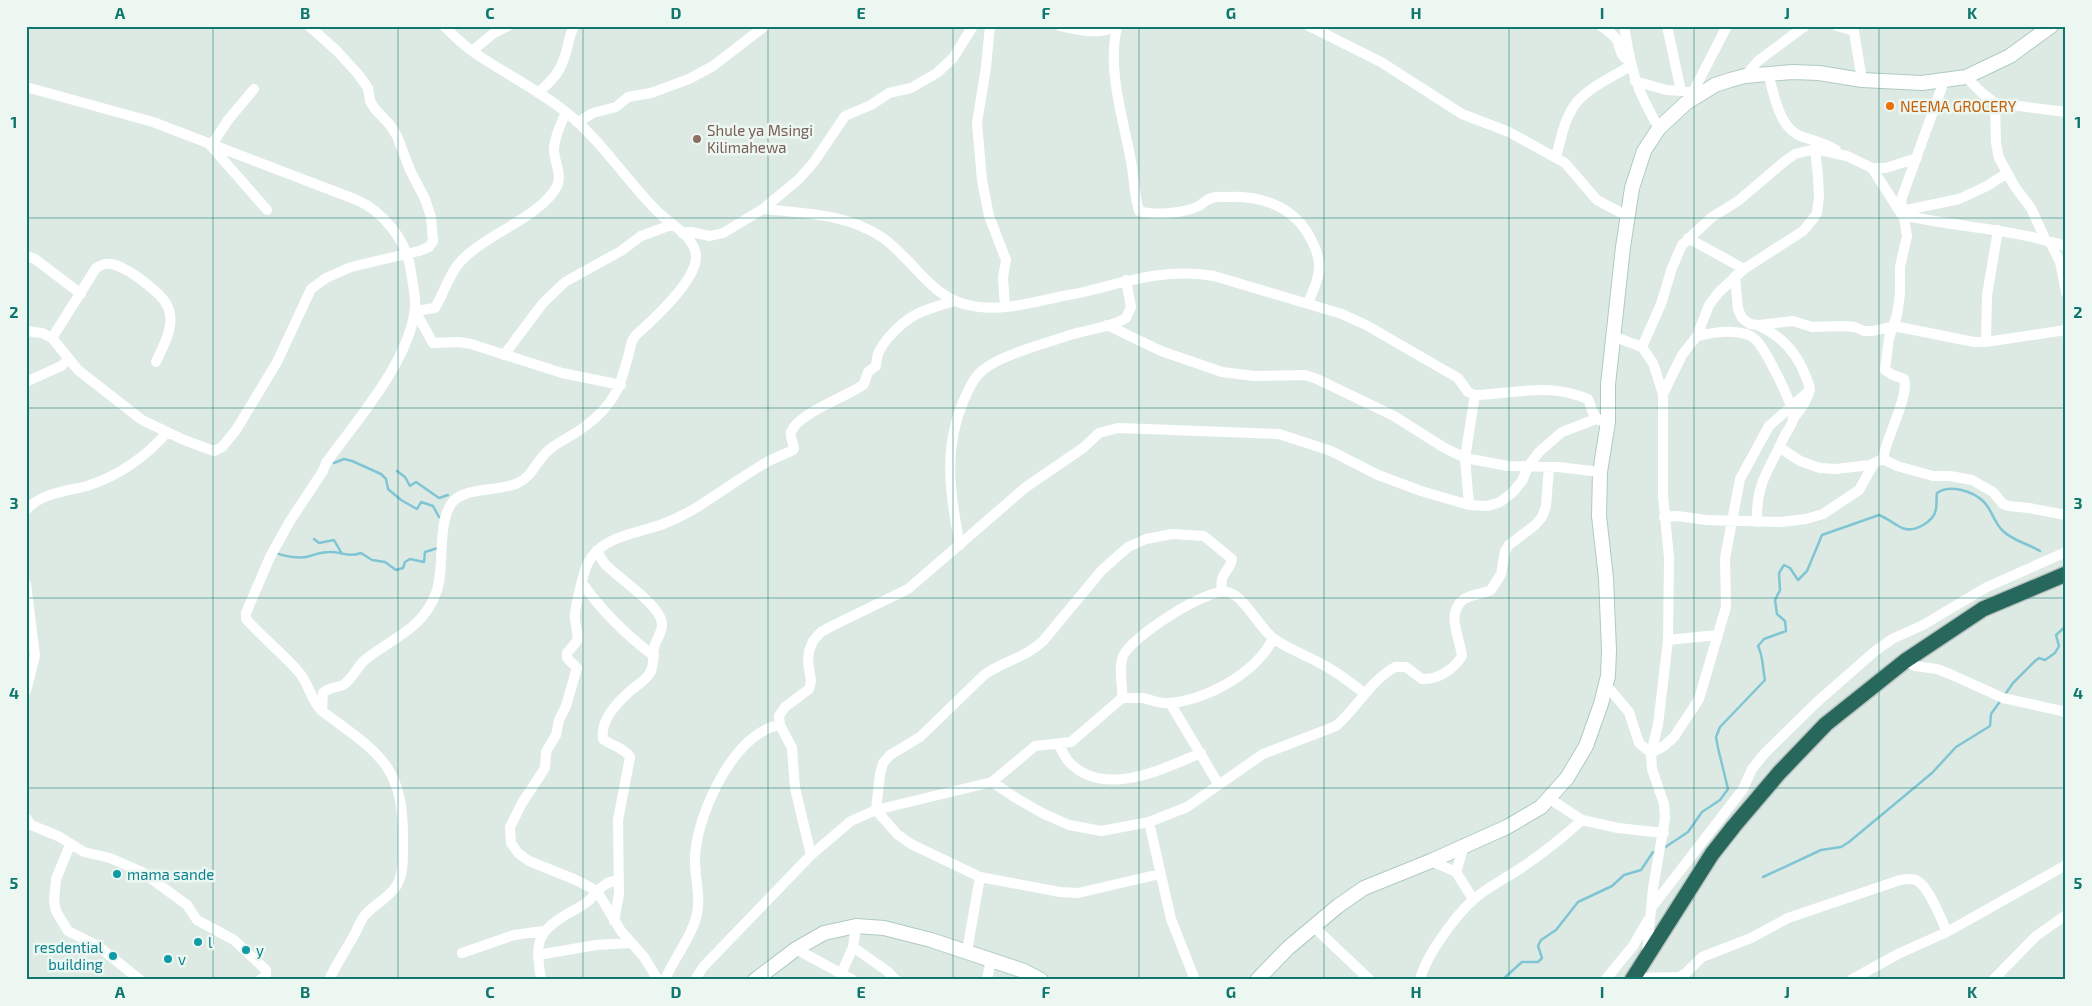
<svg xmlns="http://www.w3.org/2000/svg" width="2092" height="1006" font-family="'Exo 2',sans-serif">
  <rect width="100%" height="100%" fill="#ddeae4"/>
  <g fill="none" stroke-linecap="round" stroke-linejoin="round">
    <path stroke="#80c5d4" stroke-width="2.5" d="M334,463L344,459L352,461L381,474L386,479L388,489L401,500L417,509L421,502L433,506L439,517
      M397,471L405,477L410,486L416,482L439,498L448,495
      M314,539L319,543L334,540L342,554
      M275,552C283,557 302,559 310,556C317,554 321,552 329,552C340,551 348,558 361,553L372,560L385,562L396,570L403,568L405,562L410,559L424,562L425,552L438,548
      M2004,696L2013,683L2035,661L2039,658L2045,660L2055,653L2059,646L2056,635L2066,626
      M1664,848L1688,832L1702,812L1720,800L1728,789L1718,748L1716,737L1720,727L1765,680C1762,666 1764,659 1758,646L1764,639L1786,631L1785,621L1777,614L1775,600L1780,590L1779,573L1784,565L1790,568L1798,580L1807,571L1822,535L1879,515C1887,518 1894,524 1902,528C1914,533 1934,522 1936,509C1937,504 1936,498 1937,493C1950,484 1973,491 1984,502C1992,510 1994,523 2003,531C2013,541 2029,544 2040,551
      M1763,877L1821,850L1841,847L1849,842L1932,773L1956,747L1990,726L1991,714L2001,700
      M1502,980L1522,962H1538L1542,958L1538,946L1541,940L1556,930L1578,902L1612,886L1624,875L1641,870L1653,852L1656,853"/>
    <g stroke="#afcbc1" stroke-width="16">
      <path id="secondary" d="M755,980L796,949L824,933L856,926L884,928L931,940L1024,971L1041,980
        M1257,980L1288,948L1338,906L1364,888L1431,861L1507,827L1541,807L1567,778L1586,746L1601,704L1608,676L1609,650L1606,578L1599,516L1600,472L1608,422V385L1623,247L1632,188L1644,151L1659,128L1686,103L1715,85L1730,80L1745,76L1792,72L1819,73L1862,80L1922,83L1966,77L2010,56L2051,26"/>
    </g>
    <g stroke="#bcc4c2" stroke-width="18">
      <path id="highway" d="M1632,980L1712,854L1734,826L1779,773L1826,724L1905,661L1983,609L2066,574"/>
    </g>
    <path stroke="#fff" stroke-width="10" d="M990,26L986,67L977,123L982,180L989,216L1006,260L1003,277L1005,307
      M1060,26C1080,31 1099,35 1118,26
      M1309,26L1381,62L1462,114L1509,132L1565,163L1597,200L1627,216
      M1601,26C1607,30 1613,34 1617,40C1621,49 1619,55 1629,61
      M1624,26C1631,69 1636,90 1659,128
      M1667,26L1681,91
      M1837,26L1854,31
      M1853,26L1862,80
      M1117,27C1107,71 1123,117 1131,161C1134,177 1134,194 1139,211C1155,216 1184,213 1199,206C1203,203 1207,199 1212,198C1216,196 1222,197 1227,197C1258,195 1290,205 1307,232C1325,262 1321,273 1308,303
      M472,51L494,33L508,26
      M1768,73C1774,94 1779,130 1803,137C1815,141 1825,143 1836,150
      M1745,76L1758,61L1805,26
      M1966,77L1982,93L1995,103L2066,112
      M1635,81L1666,90L1700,92
      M26,87L153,122L357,200C382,211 405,239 410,266C412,280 416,295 415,308C410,361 356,421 326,463L323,471L290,521L270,557L246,613V619C262,637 282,653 298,671C309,683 310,699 322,711
      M254,89L228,120L211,146L267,210
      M1693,92L1727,26
      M538,93C548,84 559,74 563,61C568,50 568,38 574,26
      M1995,103L1996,143L1999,158L2015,187L2031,208L2046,241
      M566,112C561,123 555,135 554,148C553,160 563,174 557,186C542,216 486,234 461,261C450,272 444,293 435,308L415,311L433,343L459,342L471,344L562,373L621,385
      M578,122L593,113L616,107L628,97L651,93L689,79L713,66L765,26
      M1556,157C1561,139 1564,119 1576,103C1589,87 1613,77 1630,66
      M1872,168L1902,215C1956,227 2013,229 2066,246
      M763,209C804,213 848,214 883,238C913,259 930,297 968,305C997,312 1026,304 1054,298C1065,295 1077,294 1088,291C1131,280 1169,268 1214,276L1342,314L1368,326L1444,370L1458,378L1468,392L1475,395C1518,394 1545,382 1588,399C1592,408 1592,418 1602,421
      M1902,211L1959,199L1987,186L2007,173
      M682,233L691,232L710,236L723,233L763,209L799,179L814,162L845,116L871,105L889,93L911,88L937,73L953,58L973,26
      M1688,238L1744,269
      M2050,242L2060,262L2066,292
      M26,256L35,259L81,294
      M1735,276L1738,309L1742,318L1750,324L1758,325L1793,321L1812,327L1843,326L1855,327L1864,331H1873L1894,326L1974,342H1986L2066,330
      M1107,325L1161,351L1222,372L1254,376L1305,375L1317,379L1394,416L1443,447L1465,458L1508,466L1558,467L1600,472
      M1759,326C1782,336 1797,353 1806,377C1808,382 1811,387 1809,392C1807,402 1799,411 1793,419
      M26,331L42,333L52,338L78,370L142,420L184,440L214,451L222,447L236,430L277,362L311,289L326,278L351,267L419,251L429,247L433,241L431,217L425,199L410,170L397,136L390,125L375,109L370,101L368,88L358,74L337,51L309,26
      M1697,336C1713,333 1730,329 1746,334C1749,335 1753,337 1756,340C1765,349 1795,406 1793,419C1792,426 1786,432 1783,439C1768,473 1756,482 1757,522
      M1615,337L1642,347L1653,363L1663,394
      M52,338L96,268C101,265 105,263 111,264C126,266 162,293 168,307C176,325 163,346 156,362
      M1986,342L1987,295L1998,230
      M1642,347L1661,304L1672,268L1682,245L1712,217L1738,201L1785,161L1795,154L1815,149L1847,156L1872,168H1886L1917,158
      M504,355L543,303L565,282L621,251L641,236L671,225
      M26,382L61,366L68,360
      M1779,447L1800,461L1820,468L1836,469L1870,465L1883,459L1897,466L1933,476H1950L1972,480L1993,492L2003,504L2009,506L2029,508L2066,515
      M1883,459C1885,440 1910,395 1904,379L1893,375L1885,370L1889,338L1897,315L1900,294V267L1907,236L1901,200L1944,81
      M1469,505L1465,458L1475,395
      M26,510C41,493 67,491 87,486C116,477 148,456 167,432
      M1664,517L1677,516L1706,520L1781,522L1806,519L1823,514L1859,490L1873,465
      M960,545C950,496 943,450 963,402C968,391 973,378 983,370C999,356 1043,344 1064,337C1084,329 1109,329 1126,318L1131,307L1126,280
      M597,550C600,556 602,562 607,566C620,579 660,605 662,623C663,632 656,639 654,648C652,657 655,664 650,673C645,681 637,685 630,691C617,703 600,720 603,739C612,746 623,747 630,757L618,820L619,894L614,921
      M582,583C602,611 626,635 654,656
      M26,584L35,656L26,691
      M1668,640L1717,635
      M1905,661L1915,666L1937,669L1950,674L2003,698L2066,712
      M1606,685L1629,712L1639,743L1651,753L1664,746L1674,737L1699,699L1726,607L1725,558L1740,479L1769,426L1810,390
      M1122,698C1129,698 1135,698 1142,698C1149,699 1157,703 1164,703C1201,704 1259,672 1273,638
      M1170,703L1219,785
      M1059,745C1062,751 1066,760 1071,764C1106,798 1165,768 1201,753
      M992,782L1016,798L1044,814L1069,825L1101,831L1149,822L1187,807L1263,754L1336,726C1358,707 1369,682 1395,667H1406L1422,679C1438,680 1454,669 1462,656C1460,637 1445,614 1464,599C1472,594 1483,594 1491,590L1501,574L1505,551L1509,545L1535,525L1542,517L1546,506L1549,467
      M1550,799L1582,820L1618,828L1664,833
      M26,818L31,825L58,836L84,852L110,858L142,872L187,905L197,920L234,940L266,970V975L260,980
      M1149,822L1171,919L1195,980
      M70,845L56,879L54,901L56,911L68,931L98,946L140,980
      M811,855L795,788L792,748L780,725L779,716L785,707L809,689L811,681L808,662L809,651L813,641L821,632L834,625L908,589L1026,487L1083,448L1099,433L1118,428L1279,434L1331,451L1378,475L1421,491L1469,505L1488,506L1500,502L1512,493L1522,481L1528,467L1539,452L1562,432L1596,419
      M1431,861L1456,872L1473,899
      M1456,872L1464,846
      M1160,874L1078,893L1060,892L980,877L911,844L897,834L876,810L880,774L883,763L890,755L920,737L984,675C1004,660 1024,659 1043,641L1102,570L1128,547L1146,539L1172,534L1204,536L1232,559C1229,574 1219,571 1222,592
      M1652,907L1743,789L1752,769L1765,753L1817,702L1874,652L1892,639L1923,625L1987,587L2066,552
      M1314,927L1370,980
      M853,947L887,971L896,980
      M796,949L853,980
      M967,951L980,877
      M1647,952L1653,888L1665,819L1664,804L1652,769L1651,753L1658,725L1668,640L1669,558L1663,495V394L1682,355L1697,336L1709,305L1719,292L1744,269L1803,231L1813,219L1817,213L1819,197L1818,177L1815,149
      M462,953L514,935L543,931
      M538,955L596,945L630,943
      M841,974L853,947L856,926
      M1633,978L1680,977L1687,972L1702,957L1751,938L1788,918L1900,880C1906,879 1910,878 1916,880C1929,886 1941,919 1947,932
      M329,980C336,964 345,952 353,937C358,929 360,920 366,914C375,904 390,897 397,885C404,872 403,856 403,841C404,764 378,753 322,711L323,693C329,687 336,688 343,685C353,679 357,666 366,659C392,638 423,629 436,593C445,571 437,525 451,504C463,486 500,492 518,483C533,476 537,459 549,450C559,441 573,436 584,427C619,402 622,380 632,341L636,335C653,320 698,279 696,255C694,236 669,223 657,211C625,179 602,141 567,113C538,89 503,73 472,51C462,44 453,35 444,26
      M541,980C536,944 534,934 567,914C574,910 581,907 587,902C599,892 600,883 618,880
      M658,980L644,957L621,931L597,891L576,880L529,861L518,853L511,843L510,827L522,803L545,768L546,752L556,735L559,720L566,706L577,668L567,658V653L577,641C579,633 575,626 575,618C574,610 584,570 588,563C602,535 637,534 663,524C700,510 729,484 762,465C771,459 783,455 793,450L794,448C793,443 790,437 791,432C798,413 849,396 864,384L868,372L876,366C877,353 880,348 888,338C910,313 923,310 955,301
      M665,980C673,959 690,940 696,918C702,898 694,877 695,857C697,816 728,749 765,730C769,727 775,726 780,725
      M695,980L703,967L811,855L851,821L876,810L992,782L1035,746L1071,742L1122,698C1123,685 1118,669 1123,656C1131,637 1208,587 1228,592C1244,596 1259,627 1273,638C1289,650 1309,656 1327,667C1340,674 1352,684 1364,693
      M987,980L991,959
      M1420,980C1425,957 1455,916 1473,900C1486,888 1503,880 1518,870C1541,855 1562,838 1582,820
      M1605,980L1633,946L1648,920
      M1851,980L1898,954L1947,932L2066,865
      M1993,980L2036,936L2066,915"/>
    <use href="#secondary" stroke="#fff" stroke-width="14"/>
    <use href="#highway" stroke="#28685c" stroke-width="15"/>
  </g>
  <path fill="none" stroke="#0f766e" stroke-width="1" stroke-opacity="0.55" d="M213,26V980M398,26V980M583,26V980M768,26V980M953,26V980M1139,26V980M1324,26V980M1509,26V980M1694,26V980M1879,26V980M26,218H2066M26,408H2066M26,598H2066M26,788H2066"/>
  <circle fill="#e8710a" stroke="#edf7f2" stroke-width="2" cx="1890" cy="106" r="5"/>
  <circle fill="#8d6e63" stroke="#edf7f2" stroke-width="2" cx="697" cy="139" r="5"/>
  <g fill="#0f9aa8" stroke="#edf7f2" stroke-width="2">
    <circle cx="117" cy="874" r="5"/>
    <circle cx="198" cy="942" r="5"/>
    <circle cx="246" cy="950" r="5"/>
    <circle cx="113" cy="956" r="5"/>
    <circle cx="168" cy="959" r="5"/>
  </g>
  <g text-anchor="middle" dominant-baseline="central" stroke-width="5" stroke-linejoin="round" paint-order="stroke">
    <g font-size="15" fill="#c56008" stroke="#edf7f2" text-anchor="start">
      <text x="1900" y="106">NEEMA GROCERY</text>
    </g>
    <g font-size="15" fill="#785e54" stroke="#edf7f2" text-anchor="start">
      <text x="707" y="130">Shule ya Msingi<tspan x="707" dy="17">Kilimahewa</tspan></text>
    </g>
    <g font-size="15" fill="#0d838f" stroke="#edf7f2" text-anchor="start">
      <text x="127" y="874">mama sande</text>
      <text x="208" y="942">l</text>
      <text x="103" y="947" text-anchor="end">resdential<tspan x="103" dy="17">building</tspan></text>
      <text x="256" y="950">y</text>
      <text x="178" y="959">v</text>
    </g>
  </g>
  <rect width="2092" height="1006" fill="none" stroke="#edf7f2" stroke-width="55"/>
  <rect x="28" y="28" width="2036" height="950" fill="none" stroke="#0f766e" stroke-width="2"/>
  <g font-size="16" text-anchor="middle" font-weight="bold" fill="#0f766e">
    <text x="120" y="19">A</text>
    <text x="305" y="19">B</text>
    <text x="490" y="19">C</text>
    <text x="676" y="19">D</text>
    <text x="861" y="19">E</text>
    <text x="1046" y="19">F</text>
    <text x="1231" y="19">G</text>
    <text x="1416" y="19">H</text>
    <text x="1602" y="19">I</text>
    <text x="1787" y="19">J</text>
    <text x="1972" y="19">K</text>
    <text x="14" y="128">1</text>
    <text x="2078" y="128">1</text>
    <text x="14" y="318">2</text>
    <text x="2078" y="318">2</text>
    <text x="14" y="509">3</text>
    <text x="2078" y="509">3</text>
    <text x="14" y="699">4</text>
    <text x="2078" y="699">4</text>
    <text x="14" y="889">5</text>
    <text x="2078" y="889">5</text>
    <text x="120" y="998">A</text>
    <text x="305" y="998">B</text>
    <text x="490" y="998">C</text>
    <text x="676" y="998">D</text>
    <text x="861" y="998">E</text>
    <text x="1046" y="998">F</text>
    <text x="1231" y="998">G</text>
    <text x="1416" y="998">H</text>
    <text x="1602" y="998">I</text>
    <text x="1787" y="998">J</text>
    <text x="1972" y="998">K</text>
  </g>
</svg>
